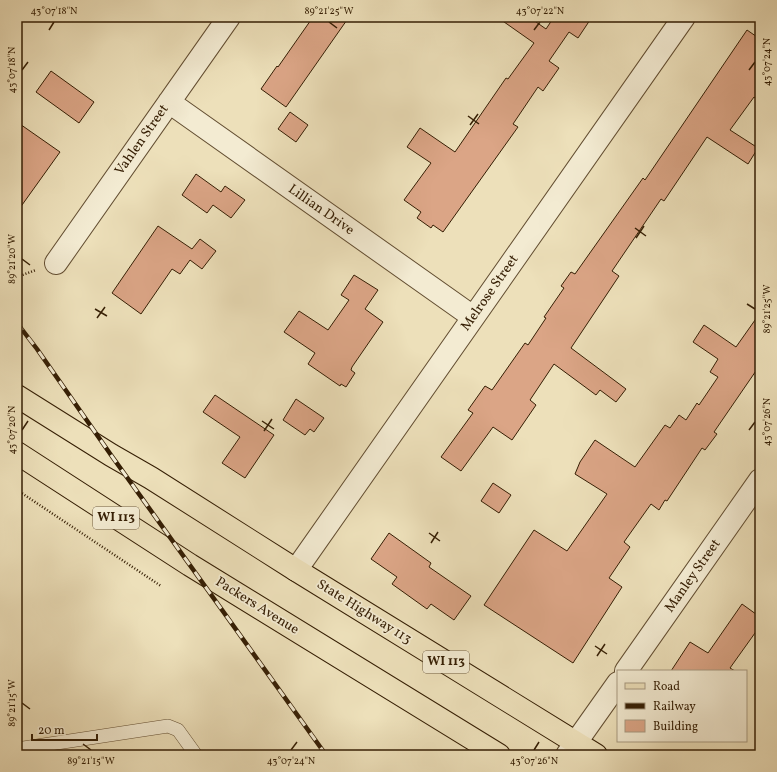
<svg xmlns="http://www.w3.org/2000/svg" width="777" height="772" font-family="Vollkorn,serif">
  <rect width="100%" height="100%" fill="#ede0ba"/>
  <filter id="stains"><feTurbulence type="fractalNoise" baseFrequency=".005" numOctaves="4"/><feColorMatrix values="0 0 0 0 .2 0 0 0 0 .09 0 0 0 0 .02 0 0 0 .5 -.17"/></filter>
  <radialGradient id="worn" r=".72"><stop offset=".6" stop-color="#630" stop-opacity="0"/><stop offset="1" stop-color="#630" stop-opacity=".3"/></radialGradient>
  <path fill="#dba586" stroke="#351e04" d="M313,17H349L286,107L261,89L277,66L278,67Z
    M497,17H529L546,29L552,20L548,17H592L578,38L569,32L549,61L559,68L543,91L538,87L513,124L518,127L443,232L433,225L431,228L417,218L421,212L404,200L431,163L407,147L420,128L455,152L506,78L508,79L534,43Z
    M747,30L760,39V101L754,97L730,130L758,148L748,164L707,137L664,201L661,199L612,271L619,276L571,348L626,389L616,402L600,390L596,395L554,364L530,400L536,405L512,440L493,427L461,471L441,457L473,413L468,410L485,386L492,390L525,343L528,345L546,318L544,317L564,288L561,286L571,272L575,274L643,178L645,180Z
    M51,71L94,102L79,123L36,92Z
    M290,112L308,125L296,142L278,129Z
    M17,122L60,152L17,212Z
    M196,174L221,192L225,186L245,200L231,218L213,205L207,213L182,195Z
    M158,226L192,249L200,239L216,251L202,269L190,260L180,274L172,269L141,314L112,293Z
    M354,275L378,290L365,309L383,322L352,367L351,370L355,373L346,387L341,384L340,386L308,364L315,353L284,332L299,311L328,330L349,300L341,295Z
    M760,313V365L714,432L717,434L705,450L702,448L667,501L665,500L659,510L651,504L624,542L630,547L609,578L622,587L573,663L484,605L534,530L567,551L607,494L575,474L580,462L595,440L635,467L665,425L670,428L679,415L686,420L697,403L699,405L718,377L710,372L718,359L693,342L704,325L736,347Z
    M215,395L274,435L245,478L222,463L240,437L203,412Z
    M296,399L324,418L314,432L310,429L305,435L283,420Z
    M493,483L511,495L499,513L481,501Z
    M389,533L431,563L429,567L471,596L454,620L431,604L427,609L392,584L397,577L371,559Z
    M742,604L760,617V626L730,668L735,671H671L690,642L708,653Z"/>
  <g fill="none" stroke-linecap="round" stroke-linejoin="round">
    <g stroke="#634e32" stroke-width="14">
      <path id="lane" d="M17,749L168,726L178,730L196,755"/>
    </g>
    <g stroke="#634e32" stroke-width="24">
      <path id="street" d="M169,102L473,317
        M56,263L229,17
        M296,570L684,17
        M626,671L760,480
        M567,755L618,683"/>
    </g>
    <g stroke="#351e04" stroke-width="24">
      <path id="primary" d="M17,396L111,455L151,478L296,570L596,755
        M17,453L190,565L499,755"/>
    </g>
    <path stroke="#351e04" stroke-width="2.5" stroke-dasharray="1 2" stroke-linecap="butt" d="M17,277L36,270
      M17,490L161,586"/>
    <use href="#lane" stroke="#f3ebd2" stroke-width="13"/>
    <use href="#street" stroke="#f3ebd2" stroke-width="22"/>
    <use href="#primary" stroke="#ede0ba" stroke-width="22"/>
    <g stroke="#351e04" stroke-width="4.5">
      <path id="rail" d="M17,323L37,349L111,455L326,755"/>
    </g>
    <use href="#rail" stroke="#f3ebd2" stroke-width="3" stroke-dasharray="9" stroke-linecap="butt"/>
  </g>
  <path fill="none" stroke="#351e04" stroke-width="1.5" d="M329,22L337,28M49,30L54,22M534,30L540,22M22,70L28,62M749,70L755,62M468,116L479,124M470,125L478,114M635,228L646,236M636,238L644,226M22,259L30,265M747,304L755,309M95,309L107,316M97,318L105,307M262,421L274,429M22,430L28,421M749,430L755,422M264,431L272,419M429,533L440,541M431,543L438,532M595,646L607,654M597,656L605,644M22,703L30,709M83,744L91,750M291,750L297,742M534,750L539,742"/>
  <g text-anchor="middle" dominant-baseline="central" stroke-width="3.5" stroke-linejoin="round" paint-order="stroke">
    <g fill="#f3ebd2" stroke="#6e5c42" stroke-width="1">
      <rect x="93" y="507" width="46" height="22" rx="3"/>
      <rect x="423" y="651" width="46" height="22" rx="3"/>
    </g>
    <g font-size="13" font-weight="bold" fill="#351e04">
      <text x="116" y="518">WI 113</text>
      <text x="446" y="662">WI 113</text>
    </g>
    <g font-size="14" fill="#351e04" stroke="#f3ebd2">
      <text transform="translate(142 140) rotate(-55)">Vahlen Street</text>
      <text transform="translate(321 210) rotate(35)">Lillian Drive</text>
      <text transform="translate(490 293) rotate(-55)">Melrose Street</text>
      <text transform="translate(693 576) rotate(-55)">Manley Street</text>
      <text transform="translate(257 606) rotate(32)">Packers Avenue</text>
      <text transform="translate(364 612) rotate(32)">State Highway 113</text>
    </g>
  </g>
  <rect width="777" height="772" fill="none" stroke="#ede0ba" stroke-width="44"/>
  <rect x="617" y="670" width="130" height="72" fill="#f3ebd2" stroke="#a79980"/>
  <rect x="625" y="683" width="20" height="6" fill="#ede0ba" stroke="#a79980"/>
  <text x="653" y="690" font-size="12" fill="#351e04">Road</text>
  <rect x="625" y="703" width="20" height="6" fill="#351e04" stroke="#a79980"/>
  <text x="653" y="710" font-size="12" fill="#351e04">Railway</text>
  <rect x="625" y="720" width="20" height="12" fill="#dba586" stroke="#a79980"/>
  <text x="653" y="730" font-size="12" fill="#351e04">Building</text>
  <path d="M32 734v6h65v-6" fill="none" stroke="#351e04" stroke-width="2"/>
  <text x="38" y="734" font-size="12" fill="#351e04" stroke="#f3ebd2" stroke-width="3" paint-order="stroke">20 m</text>
  <rect x="22" y="22" width="733" height="728" fill="none" stroke="#351e04" stroke-width="1.5"/>
  <g font-size="10" text-anchor="middle" fill="#351e04">
    <text x="54" y="14">43°07'18"N</text>
    <text x="329" y="14">89°21'25"W</text>
    <text x="540" y="14">43°07'22"N</text>
    <text transform="translate(766 62) rotate(-90)" y="4">43°07'24"N</text>
    <text transform="translate(11 70) rotate(-90)" y="4">43°07'18"N</text>
    <text transform="translate(11 259) rotate(-90)" y="4">89°21'20"W</text>
    <text transform="translate(766 309) rotate(-90)" y="4">89°21'25"W</text>
    <text transform="translate(766 422) rotate(-90)" y="4">43°07'26"N</text>
    <text transform="translate(11 430) rotate(-90)" y="4">43°07'20"N</text>
    <text transform="translate(11 703) rotate(-90)" y="4">89°21'15"W</text>
    <text x="91" y="764">89°21'15"W</text>
    <text x="291" y="764">43°07'24"N</text>
    <text x="534" y="764">43°07'26"N</text>
  </g>
  <rect width="100%" height="100%" filter="url(#stains)"/>
  <rect width="100%" height="100%" fill="url(#worn)"/>
</svg>
